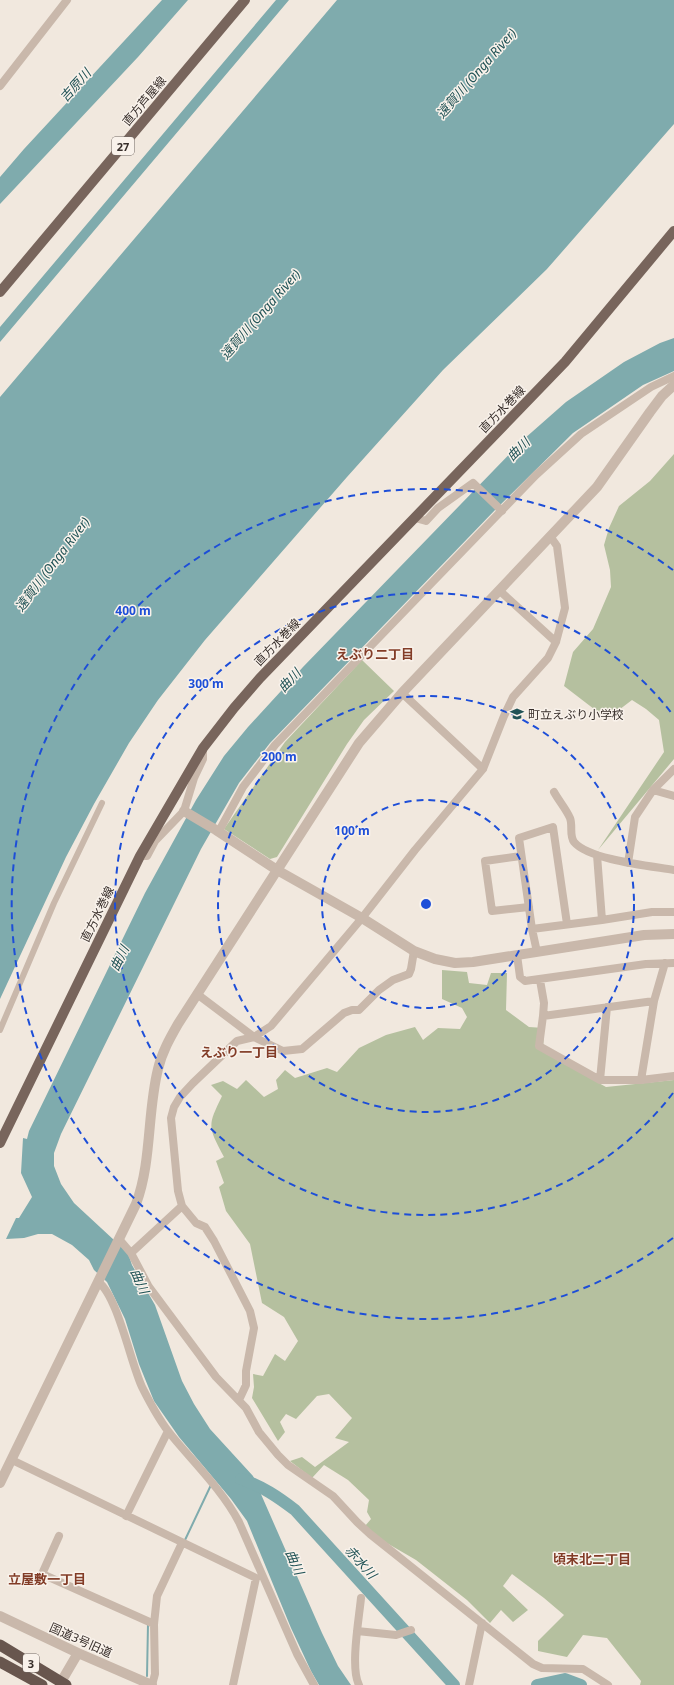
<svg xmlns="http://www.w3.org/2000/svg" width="674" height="1685" font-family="'Noto Sans','Noto Sans JP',sans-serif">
  <rect width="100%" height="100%" fill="#f1e8de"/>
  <path fill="#b5c09f" d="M674,454V759L598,850L664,752L659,720L646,709L632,700L607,719L564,686L573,652L593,629L611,587L610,570L604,545L609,528L619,506L650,481Z
    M362,660L394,691L364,720L347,744L277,857L270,859L224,829L285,742Z
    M442,970L467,972L469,983L487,985L491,973H507L506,1010L529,1027L544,1028L543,1052L606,1087L674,1080V1685H640L641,1681L607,1638L583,1635L567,1657L538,1651V1641L564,1615L544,1598L512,1574L503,1586L528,1610L513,1622L501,1610L490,1623L467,1600L416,1560L385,1542L365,1526L371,1519L367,1512L369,1500L348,1480L324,1465L312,1478L290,1461L302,1457L315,1467L349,1442L335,1438L352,1418L329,1394L317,1396L296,1419L286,1414L280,1422L285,1432L278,1441L252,1398L254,1387L253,1374L263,1376L275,1354L285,1361L298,1341L284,1317L262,1303L250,1244L226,1211L219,1187L224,1183L216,1161L224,1157C208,1126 207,1127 222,1096L211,1085L223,1081L237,1089L246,1080L264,1097L278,1089L276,1080L285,1070L295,1078L327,1068L337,1072L359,1048L386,1035L415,1027L423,1040L438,1028L460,1029L467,1017L462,1008L442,999Z"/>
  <path fill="#7fabad" d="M162,0H188L138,57L0,204V177L24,149Z
    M276,0H289L0,342V327Z
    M337,0H674V124L547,269L443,370L347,477L205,640L158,700L129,743L94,804L66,857L0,999V397Z
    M674,338V371L643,385L573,433L495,510L270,743L239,783L201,849L61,1134L54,1153V1166L61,1184L74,1203L128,1253L132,1265L155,1305L182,1381L194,1404L210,1429L253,1476L322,1633L338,1666L351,1685H319L311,1671L291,1628L247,1521L231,1499L179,1437L154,1401L139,1364L125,1319L107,1282L94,1270L89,1260L72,1245L52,1234H38L24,1238L6,1239L16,1218H19L32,1197L21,1173L23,1138L27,1139L29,1131L145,893L196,800L224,756L248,727L303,667L524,439L566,402L624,362L660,343Z"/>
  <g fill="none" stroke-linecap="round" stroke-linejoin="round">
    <path stroke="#7fabad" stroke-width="2" d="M185,1540L211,1485
      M147,1676L148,1624"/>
    <path stroke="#7fabad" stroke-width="12" d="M241,1479C262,1486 278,1497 295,1510L454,1685
      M537,1685L565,1679L581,1685"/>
    <path stroke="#c9b8ab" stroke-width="6" d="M0,1030L54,903L102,803"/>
    <path stroke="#c9b8ab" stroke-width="8" d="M0,86L67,0
      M415,518L426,521L438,508L473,483L502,511
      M500,591L556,642
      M402,693L483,769
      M653,790L674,796
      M554,792C559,801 566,809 570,818C573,826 569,835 574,842C589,860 651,866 674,870
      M219,831L243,787L275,745L536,475L581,434L651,387L674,376
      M597,855L602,920L652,912H674
      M140,856H147L155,841L184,811L194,778L203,759V748
      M521,856L485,861L492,911L529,907
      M628,863L635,817L653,790L674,769
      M532,929L602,920
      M537,952L532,929L519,838L553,827L567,924
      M517,955L520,977L525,981L646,964L674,963
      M540,980L544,1003L543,1016
      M197,994L254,1037L283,1051L302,1049L344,1013L352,1010H359L379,990L393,980L409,974L411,969L414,951
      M654,1001L543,1016L539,1046L600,1080H641L674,1076
      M600,1080L607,1007
      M641,1080L654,1001L665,963
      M119,1239L131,1253L149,1287L216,1377L246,1408L259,1432L278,1455L288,1465L333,1496L357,1522L370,1534L533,1664L542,1668L583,1669L608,1685
      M131,1253L182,1206
      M98,1282C117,1294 131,1364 142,1387C150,1403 160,1422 172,1436C195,1464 222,1490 239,1522L297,1654L314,1685
      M239,1400L246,1385V1371L254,1328L250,1311L214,1241L205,1227L196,1223L182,1206L178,1191L171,1118L174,1107L180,1097L193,1083L237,1041L254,1037L271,1026L362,918L415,850L483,769L504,716L513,697L548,658L556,642L565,608L557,546L550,536
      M12,1460L256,1578L233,1685
      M126,1516L168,1431
      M59,1536L42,1574L154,1624
      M357,1631L396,1635L411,1630
      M152,1685L155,1674L154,1624L157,1596L182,1543
      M359,1685C350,1668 359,1619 361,1598
      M469,1685L482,1623"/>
    <path stroke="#c9b8ab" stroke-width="10" d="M184,811L216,830L277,870L362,918L414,951L435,959L455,963L473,962L644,935L674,934
      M0,1483L136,1204C152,1161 147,1113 158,1069C162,1052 170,1038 178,1024L359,743L402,693L597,487L650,412L662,396L674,385
      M0,1616L78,1653L152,1685
      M61,1685V1682L78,1653"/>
    <path stroke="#78655c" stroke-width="10" d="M0,292L245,0
      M0,1143L140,856L203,748L234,708L260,678L565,362L674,231"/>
    <path stroke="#68564e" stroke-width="11" d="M0,1645L66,1685
      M0,1662L42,1685"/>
  </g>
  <g fill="none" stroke="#1d4ed8" stroke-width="2" stroke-dasharray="7 5">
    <circle cx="426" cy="904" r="104"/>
    <circle cx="426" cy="904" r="208"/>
    <path d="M673 1093A311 311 0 1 1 673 715"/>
    <path d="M673 1238A415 415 0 1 1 673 570"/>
  </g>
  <defs>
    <g id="school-bare" transform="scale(1.08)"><path d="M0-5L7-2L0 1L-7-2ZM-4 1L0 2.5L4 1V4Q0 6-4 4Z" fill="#215356" stroke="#f9f2eb" stroke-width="2.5" paint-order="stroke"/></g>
  </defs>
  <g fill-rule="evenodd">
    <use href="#school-bare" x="517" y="714"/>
  </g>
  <g text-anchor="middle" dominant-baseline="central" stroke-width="3" stroke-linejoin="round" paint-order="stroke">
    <g fill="#f9f2eb" stroke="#716964" stroke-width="1">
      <rect x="112" y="137" width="22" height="18" rx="3"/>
      <rect x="23" y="1654" width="16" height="18" rx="3"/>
    </g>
    <g font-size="11" font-weight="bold" fill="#372e2a">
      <text x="123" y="146">27</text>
      <text x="31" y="1663">3</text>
    </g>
    <g font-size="12" fill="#372e2a" stroke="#f9f2eb">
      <text transform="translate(144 101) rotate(-50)">直方芦屋線</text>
      <text transform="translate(502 409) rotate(-46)">直方水巻線</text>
      <text transform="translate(277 642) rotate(-46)">直方水巻線</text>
      <text transform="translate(97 914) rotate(-64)">直方水巻線</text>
      <text transform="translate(81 1640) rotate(24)">国道3号旧道</text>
    </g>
    <g font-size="12" fill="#372e2a" stroke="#f9f2eb" text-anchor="start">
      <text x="528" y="714">町立えぶり小学校</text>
    </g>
    <g font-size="13" font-style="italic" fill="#215356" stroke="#f9f2eb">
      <text transform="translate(476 73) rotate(-49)">遠賀川 (Onga River)</text>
      <text transform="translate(75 85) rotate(-48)">吉原川</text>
      <text transform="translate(260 314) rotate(-49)">遠賀川 (Onga River)</text>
      <text transform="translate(518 449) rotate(-45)">曲川</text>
      <text transform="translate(52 564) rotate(-53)">遠賀川 (Onga River)</text>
      <text transform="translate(289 680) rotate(-47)">曲川</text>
      <text transform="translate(119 958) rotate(-64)">曲川</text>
      <text transform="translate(140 1281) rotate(66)">曲川</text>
      <text transform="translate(295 1562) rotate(66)">曲川</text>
      <text transform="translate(361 1562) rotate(48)">赤水川</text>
    </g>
    <g font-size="13" font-weight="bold" fill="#823c27" stroke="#f9f2eb">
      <text x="375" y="654">えぶり二丁目</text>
      <text x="239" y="1052">えぶり一丁目</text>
      <text x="592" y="1559">頃末北二丁目</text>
      <text x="47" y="1579">立屋敷一丁目</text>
    </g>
  </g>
  <circle cx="426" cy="904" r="6" fill="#1d4ed8" stroke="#f9f2eb" stroke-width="2"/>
  <g font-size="12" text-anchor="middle" font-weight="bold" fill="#1d4ed8" stroke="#f9f2eb" stroke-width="3" stroke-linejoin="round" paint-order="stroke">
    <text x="133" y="615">400 m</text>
    <text x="206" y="688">300 m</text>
    <text x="279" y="761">200 m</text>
    <text x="352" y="835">100 m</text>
  </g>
</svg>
